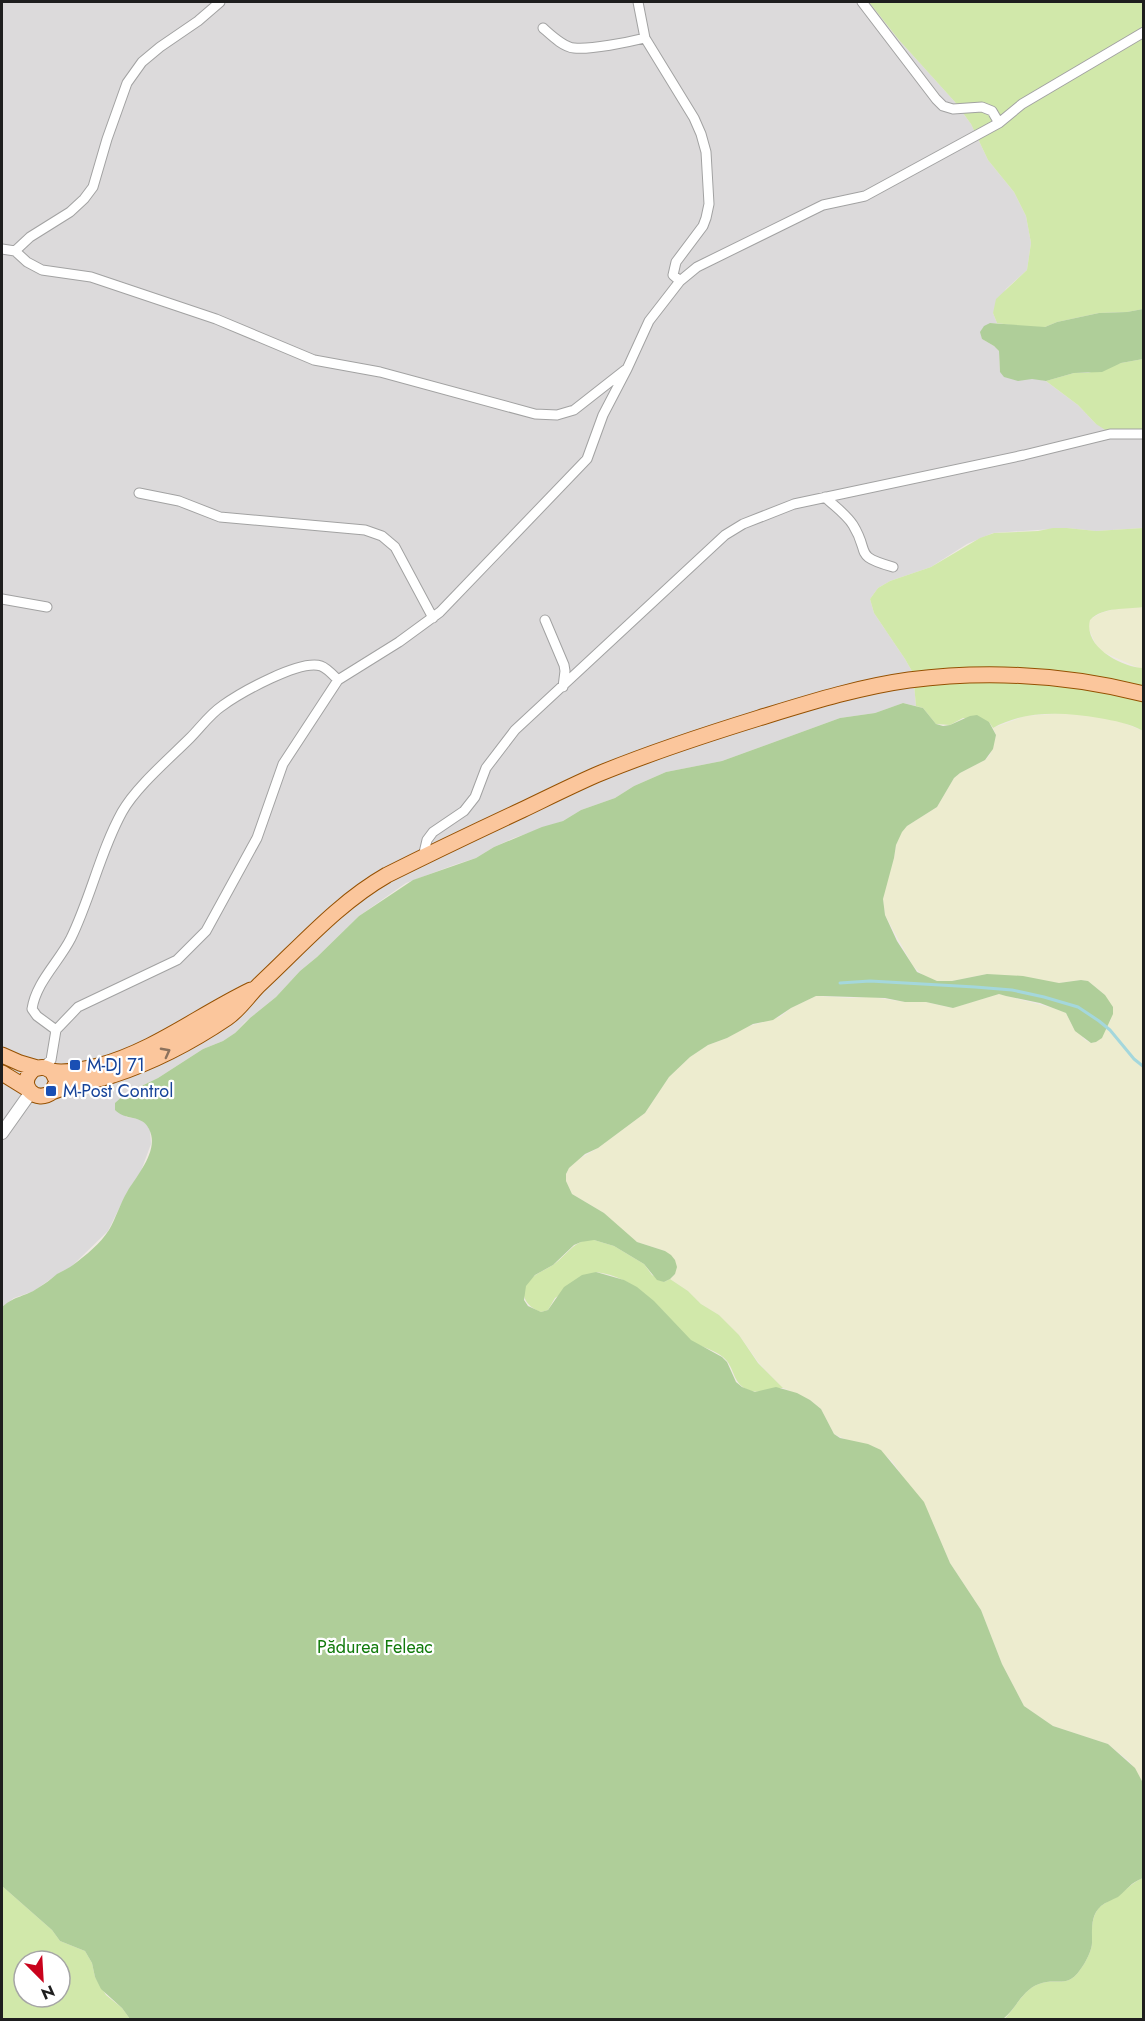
<svg xmlns="http://www.w3.org/2000/svg" width="1145" height="2021" font-family="Jost,sans-serif">
  <rect width="100%" height="100%" fill="#efe9e3"/>
  <path fill="#dcdadb" d="M2,2H869L899,40L955,102L971,124L988,160L1014,192L1026,216L1031,243L1027,270L1006,289L993,313L997,323H990L982,339L994,346L999,351L1000,372L1046,381L1078,405L1096,424L1143,430V528L1096,531L1067,528L993,533L967,544L931,567L890,581L878,588L870,599L874,613L905,659L913,673L916,706L903,703L875,713L840,718L722,761L666,772L634,786L615,798L581,810L563,821L514,838L494,847L476,858L454,865L406,883L359,916L317,957L300,971L276,997L245,1022L235,1033L223,1041L203,1049L158,1078L125,1094L126,1117L140,1119L145,1123L150,1130L151,1144L141,1171L127,1192L108,1231L71,1267L59,1273L34,1291L14,1298L2,1307Z"/>
  <path fill="#edeccf" d="M1143,607V668L1141,669L1103,652L1097,647L1088,627L1089,620L1101,613L1118,608Z
    M1054,714H1083L1119,721L1143,731V1783L1130,1762L1108,1744L1053,1726L1024,1706L1002,1664L981,1610L950,1563L930,1516L892,1461L875,1447L847,1440L834,1434L821,1409L810,1400L783,1388L759,1363L739,1335L719,1315L701,1304L688,1291L670,1279L675,1274L665,1251L637,1242L631,1238L604,1213L572,1194L566,1181V1174L569,1168L579,1159L598,1148L645,1113L669,1077L690,1057L708,1045L727,1038L746,1027L780,1017L791,1008L816,996L850,998L871,997L905,1002H926L952,1008L999,994L1053,1008L1066,1013L1072,1025L1085,1040L1091,1043L1096,1042L1101,1038L1106,1025L1111,1020L1105,995L1088,981L1081,980L1059,983L987,974L952,981H937L924,976L913,966L885,915L883,899L884,892L894,858L896,845L902,831L907,826L937,807L954,778L960,773L985,760L990,755L996,735L993,728L1025,716Z"/>
  <path fill="#d1e8aa" fill-rule="evenodd" d="M869,2H1143V309L1127,312L1099,313L1057,322L1045,327L1031,328L997,323L993,313L996,299L1027,270L1031,243L1026,216L1014,192L988,160L971,124L955,102L899,40Z
    M1143,359V430L1107,431L1096,424L1078,405L1046,381L1074,373H1088L1121,363Z
    M1053,528H1067L1096,531L1143,528V607C1125,610 1104,606 1090,620C1083,647 1122,667 1143,668V731C1129,723 1115,721 1099,718C1064,712 1025,710 993,728L989,722L963,718L950,725L936,724L923,708L916,706L913,673L905,659L874,613L870,599L878,588L890,581L931,567L980,538L994,533L1038,531Z
    M587,1240H594L614,1246L644,1264L652,1275L664,1282L670,1279L688,1291L701,1304L719,1315L739,1335L758,1363L783,1388C771,1387 759,1395 748,1390C734,1384 735,1372 727,1361C718,1350 702,1348 691,1341C687,1338 685,1334 681,1331C657,1304 634,1277 596,1272L555,1298L548,1310L541,1312C523,1306 517,1289 533,1277C539,1272 547,1269 553,1265C566,1256 571,1244 587,1240Z
    M1143,1878V2019L1003,2020C1016,2009 1022,1990 1039,1984C1056,1977 1067,1989 1080,1970C1086,1962 1093,1949 1092,1940C1092,1929 1091,1919 1098,1909C1104,1902 1114,1899 1121,1893C1130,1887 1133,1882 1143,1878Z
    M2,1886L52,1930L60,1941L85,1951L92,1963L95,1977L106,1995L122,2008L130,2019H2ZM24,1961H60V1997H24Z"/>
  <path fill="#afce99" d="M1143,309V359L1121,363L1102,372L1074,373L1046,381L1032,379L1018,381L1004,377L1000,372L999,351L994,346L982,339L980,332L984,326L990,323L1045,327L1057,322L1099,313L1127,312Z
    M903,703L923,708L936,724L943,726L950,725L970,716L977,715L989,722L996,735L993,749L985,760L960,773L954,778L937,807L907,826L902,832L896,845L894,858L883,899L885,915L897,941L917,972L937,981H952L987,974L1023,976L1059,983L1081,980L1088,981L1105,995L1113,1007V1014L1102,1038L1096,1042L1091,1043L1075,1031L1066,1013L1040,1003L1006,996L999,994L953,1008L926,1002H905L885,998L823,996H816L791,1008L773,1020L753,1024L727,1038L708,1045L690,1057L669,1077L645,1113L598,1148L585,1154L569,1168L566,1174V1181L572,1194L604,1213L637,1242L665,1251L671,1255L675,1260L677,1267L675,1274L670,1279L664,1282L657,1280L644,1264L614,1246L594,1240L581,1242L574,1245L553,1265L535,1275L526,1286L524,1300L528,1306L541,1312L548,1310L564,1287L582,1275L596,1272L624,1280L637,1287L654,1301L691,1340L722,1357L727,1362L736,1382L742,1387L755,1392L776,1387L797,1393L810,1400L821,1409L834,1434L840,1438L868,1444L881,1450L924,1502L950,1563L981,1610L1002,1664L1024,1706L1053,1726L1108,1744L1135,1768L1143,1783V1878C1130,1883 1128,1889 1118,1897C1112,1900 1106,1902 1101,1906C1091,1915 1092,1927 1092,1940C1093,1949 1086,1962 1080,1970C1067,1989 1056,1977 1039,1984C1022,1990 1016,2009 1003,2019H130L122,2008L101,1989L95,1977L92,1963L85,1951L60,1941L52,1930L2,1886V1307C16,1295 25,1297 38,1288C45,1284 51,1279 57,1274C62,1271 68,1269 73,1265C85,1256 101,1243 109,1230C116,1218 120,1204 127,1192C137,1175 160,1150 149,1129C142,1114 125,1121 115,1110V1103L125,1094L158,1078L203,1049L223,1041L235,1033L250,1018L276,997L300,971L317,957L359,916L413,880L476,858L494,847L542,827L563,821L581,810L615,798L634,786L666,772L722,761L840,718L875,713Z"/>
  <g fill="none" stroke-linecap="round" stroke-linejoin="round">
    <path stroke="#a4d7dc" stroke-width="3" d="M840,983L870,981L975,987L1012,990L1044,997L1078,1007L1099,1021L1110,1030L1134,1059L1144,1067"/>
    <g stroke="#a2a2a2" stroke-width="11">
      <path id="minor" d="M638,2L645,38L694,118L701,134L706,152L709,204L706,218L703,226L676,262L673,275L680,281
        M862,2L936,99L943,106L953,109L982,107L992,111L999,123
        M543,28C551,35 563,47 574,48C590,50 629,42 645,38
        M2,249L15,251L27,262L42,270L91,277L216,319L314,360L380,372L535,414L557,415L574,410L625,370
        M15,251L30,237L70,212L84,199L93,187L107,139L127,83L142,62L160,47L198,21L220,2
        M139,493L179,501L220,517L365,530L382,536L395,547L433,618
        M825,497C834,506 846,514 853,525C871,554 852,555 893,567
        M2,599L47,607
        M545,620L564,665L565,671L563,687
        M423,857L427,840L433,832L464,811L475,797L486,768L515,730L725,535L743,524L794,504L1024,455L1110,434H1144
        M56,1030L37,1016L32,1009C36,982 59,962 71,938C91,897 100,852 122,812C136,787 169,759 190,738C200,728 210,714 222,706C240,693 300,659 321,666C327,668 334,676 338,680
        M43,1067L51,1060L56,1030L78,1007L177,960L206,931L257,838L283,764L338,680L399,642L440,612L587,459L603,415L627,369L649,321L680,281L697,267L823,205L865,196L999,123L1022,104L1144,32"/>
    </g>
    <g stroke="#a2a2a2" stroke-width="14">
      <path id="tertiary" d="M2,1133L31,1092"/>
    </g>
    <g stroke="#955102" stroke-width="17">
      <path id="primary" d="M2,1055L20,1063L37,1068
        M52,1071L57,1081L52,1092C36,1104 18,1086 31,1072C33,1069 36,1068 39,1068C45,1066 47,1069 52,1071C64,1074 86,1069 98,1066C154,1051 199,1015 251,990
        M2,1073L28,1089
        M52,1092C72,1083 93,1082 113,1075C153,1062 193,1041 227,1018C240,1009 248,996 259,985C300,947 338,903 387,875C431,853 477,831 522,810C547,798 571,786 596,775C649,753 704,735 759,718C808,703 858,687 909,680C987,670 1068,675 1144,694"/>
    </g>
    <use href="#minor" stroke="#fff" stroke-width="9"/>
    <use href="#tertiary" stroke="#fff" stroke-width="12"/>
    <use href="#primary" stroke="#fbc69c" stroke-width="15"/>
  </g>
  <defs><path id="oneway-chevron" d="M-2-3.5L2.5 0L-2 3.5" fill="none" stroke-width="1.6" stroke-linecap="round" stroke-linejoin="round" transform="scale(1.5)"/></defs>
  <use stroke="#8c725d" href="#oneway-chevron" transform="translate(166 1052) rotate(-28)"/>
  <g fill="#1a4fb4" stroke="#fff" stroke-width="2">
    <rect x="69" y="1059" width="12" height="12" rx="3"/>
    <rect x="45" y="1085" width="12" height="12" rx="3"/>
  </g>
  <g text-anchor="middle" dominant-baseline="central" stroke-width="4.5" stroke-linejoin="round" paint-order="stroke">
    <g font-size="18" fill="#164399" stroke="#fff" text-anchor="start">
      <text x="87" y="1065">M-DJ 71</text>
      <text x="63" y="1091">M-Post Control</text>
    </g>
    <g font-size="18" fill="#127b0c" stroke="#fff">
      <text x="375" y="1647">Pădurea Feleac</text>
    </g>
  </g>
  <rect width="1145" height="2021" fill="none" stroke="#1e1e1e" stroke-width="6"/>
  <g transform="translate(42 1979) rotate(156)"><circle r="28" fill="#ffffff" stroke="#a5a5a5" stroke-width="1.5"/>
  <path d="M0-4.5L10 22L0 15L-10 22Z" fill="#c9021c"/>
  <text y="-9" font-size="16" font-weight="bold" text-anchor="middle" fill="#1e1e1e">N</text>
  </g>
</svg>
